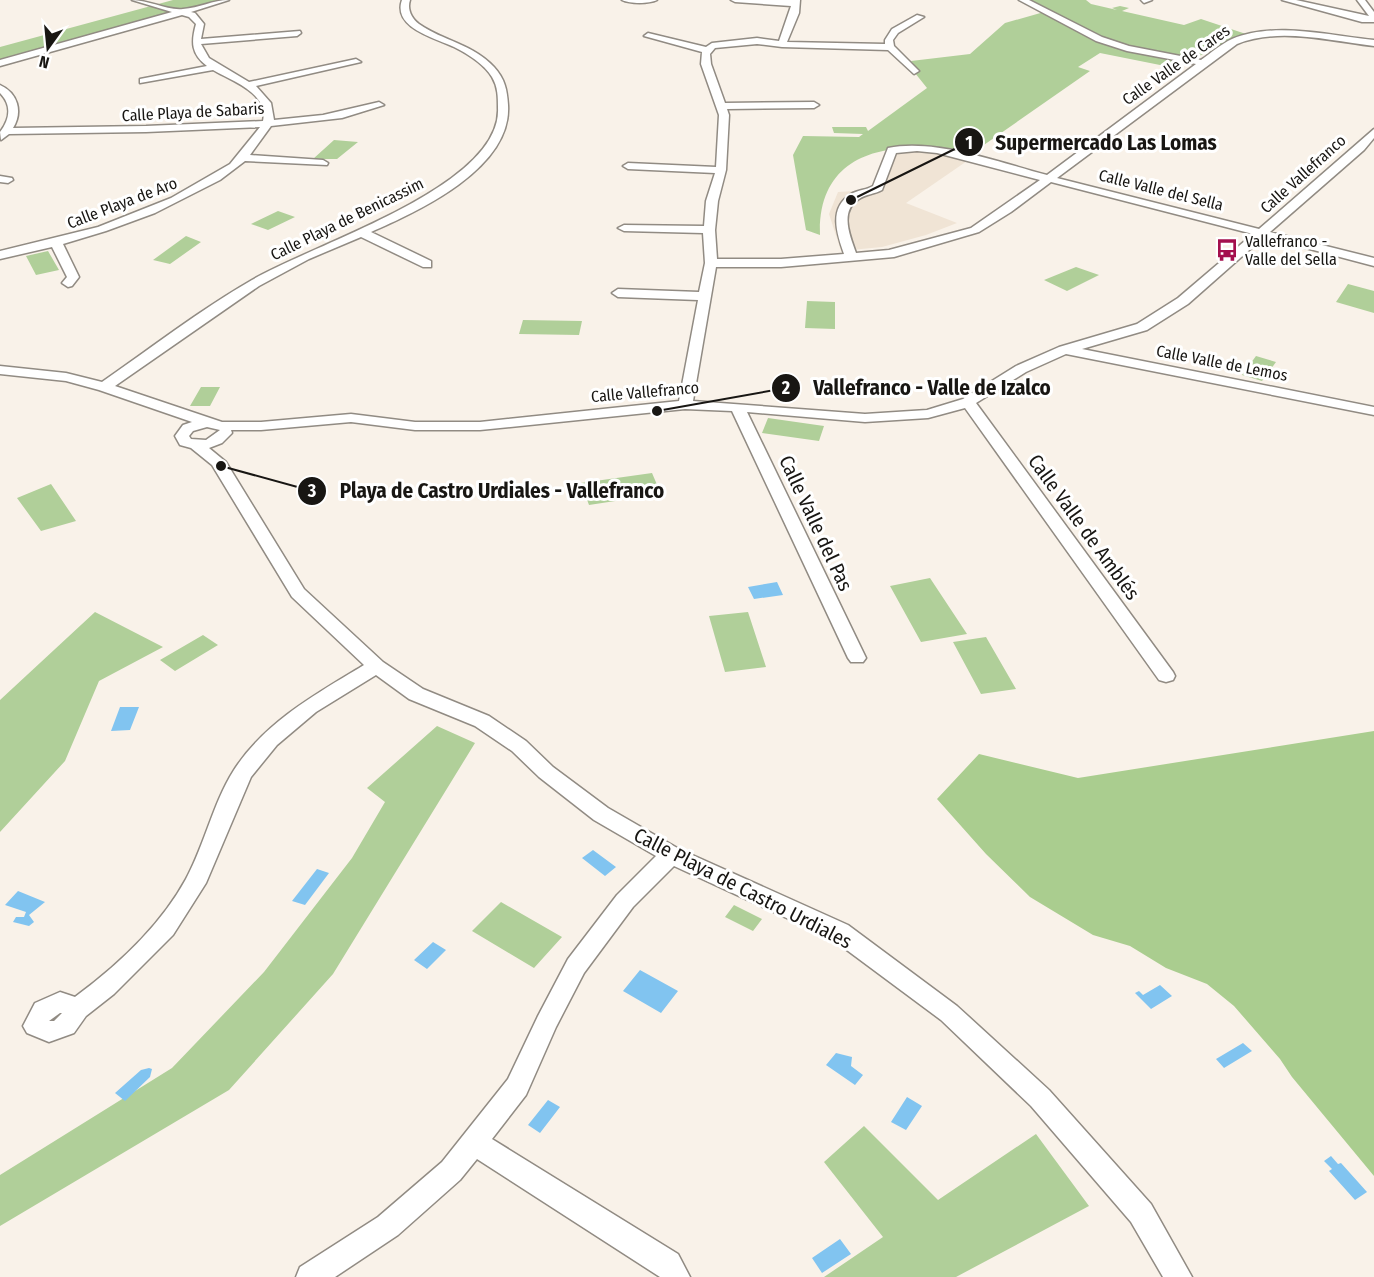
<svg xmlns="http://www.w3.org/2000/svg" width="1374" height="1277" font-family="'Fira Sans Condensed',sans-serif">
  <rect width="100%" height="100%" fill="#f9f2e9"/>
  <path fill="#f0e4d5" d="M919,150L943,153L967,161L906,203L957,223L926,235L882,247L841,251L829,214L838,192L871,190L896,151Z"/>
  <path fill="#b0cf99" d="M173,0H225L0,63V47Z
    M1020,0H1086L1091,4L1117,10L1112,8L1120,6L1129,8L1122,11L1184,25L1201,19L1249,35L1232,40L1175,68L1100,53L1078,67L1090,71L968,156C900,138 817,146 820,235L806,230L793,155L803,136L859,137L863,134L834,133L832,127H866L868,131L927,88L915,73L920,72L911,61L970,54L1005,23L1044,12Z
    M334,140L358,142L337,159H313Z
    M278,211L295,217L268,230L251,224Z
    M186,236L201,242L170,264L153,260Z
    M48,251L59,270L36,275L26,256Z
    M1076,267L1099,275L1067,291L1044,280Z
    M1348,284L1374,291V313L1336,302Z
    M807,301L835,302V329L805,328Z
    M523,320L582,321L579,335L519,334Z
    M1256,356L1276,362L1262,381L1242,375Z
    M201,387H220L210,406H190Z
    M768,418L824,426L819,441L762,433Z
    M652,473L661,494L589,505L581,483Z
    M51,484L76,521L41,531L17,498Z
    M930,578L967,634L921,642L890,586Z
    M95,612L163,647L99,681L65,761L0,832V700Z
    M748,612L766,667L725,672L709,616Z
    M203,635L218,645L175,671L160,660Z
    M986,637L1016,689L981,694L953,642Z
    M437,726L475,743L333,974L229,1090L0,1226V1175L172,1068L264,972L352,858L385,802L367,788Z
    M501,902L562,937L534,968L472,931Z
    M734,905L762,919L753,931L725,917Z
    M864,1126L938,1200L1036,1134L1089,1206L956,1277H824L883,1237L824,1162Z"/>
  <path fill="#aacd8f" d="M1374,731V1176L1292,1077L1280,1059L1234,1006L1207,984L1166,968L1130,946L1093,935L1030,897L986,854L937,799L979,754L1078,778Z"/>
  <path fill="#81c4f0" d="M777,582L783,595L754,599L748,587Z
    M120,707H139L130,730L111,731Z
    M593,850L616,867L605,876L582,858Z
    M317,869L329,873L305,905L292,901Z
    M18,891L45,902L29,915L34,922L29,926L13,922L16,917H24L26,912L5,905Z
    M433,942L446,950L427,969L414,960Z
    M640,970L678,991L661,1013L623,991Z
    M1160,985L1172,996L1151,1009L1135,993L1139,991L1143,995Z
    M1243,1043L1252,1051L1224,1068L1216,1059Z
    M836,1053L852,1057L851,1066L863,1075L855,1085L826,1065Z
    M149,1068L152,1069L150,1077L125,1101L115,1093L141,1070Z
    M907,1097L922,1106L906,1130L891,1122Z
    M548,1100L560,1107L540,1133L528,1125Z
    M1331,1156L1338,1164L1341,1163L1367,1192L1355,1200L1329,1171L1332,1169L1324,1161Z
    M840,1239L851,1254L822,1273L812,1258Z"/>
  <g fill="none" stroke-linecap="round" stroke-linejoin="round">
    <g stroke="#918b83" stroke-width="3">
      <path id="minor" d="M132,0C149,0 168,11 183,9C199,8 213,0 229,0L191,12L195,13L204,24L201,39L300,31L301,33L297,36L201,44L209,58L249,82L356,59L361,62L256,86L271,103L274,120L323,115L379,102L384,105L342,118L271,126L250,155L323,160L328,163L327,165L245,161L220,180L155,213L106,231L63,244L79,277L72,286L68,287L62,283L67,277L52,247L0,259V251L98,227L171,198L230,164L260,127L146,132L9,134L1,140L0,132C10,119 12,105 0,93V85C18,93 23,112 13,128L146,126L263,121C269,93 232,81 213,70L140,83V79L207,66C191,54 191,42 196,24L189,17L182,15L0,66V60L172,12Z
        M402,0H410C407,9 411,18 419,24C443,41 473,44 494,67C505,79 507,90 508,105C512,168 419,211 371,232L431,261V267H423L361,237L309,259L259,286L115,386L222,422H261L351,414L415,422H480L679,401L698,300L618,297L612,293L618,289L699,292L705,263L703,233L624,231L618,228L624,225L704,226L706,201L715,173L628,169L623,166L628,163L716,167L719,115L701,64L702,52L644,36L648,33L706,47L712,43L757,38L779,41L791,6L735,2L731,0H800L799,13L787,42L885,44V40L892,29L917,15L924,17L898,33L893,40L894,46L919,71L914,74L888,50L782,47L757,44L715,48L710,54L711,64L725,103L814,102L819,105L814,108L727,109L729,115L726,170L718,201L715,230L717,259H781L844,254C837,234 828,208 851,194C858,190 866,190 873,186L888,148C935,138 1001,163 1047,175L1196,64L1127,51L1096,41L1019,0H1029L1102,37L1129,46L1201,60C1211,53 1221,44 1232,39C1275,21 1330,36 1374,40V46C1331,41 1278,27 1237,44L1057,178L1259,229L1374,129V138L1364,150L1270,232L1374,258V266L1264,237L1188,304L1147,330L1082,349L1374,407V415L1066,354L1026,372L976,403L1173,672L1175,676L1173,680L1166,682L1159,680L965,408L928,418L865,422L747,412L866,658L863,662H851L848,658L732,411L685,409L480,430H415L351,422L261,430H231L232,433L222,443L209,448L226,462L304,589L383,662L423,689L489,716L526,741L553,767L608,808L679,849L848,925L957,1006L1049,1090L1151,1204L1192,1277H1163L1131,1222L1031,1106L941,1020L832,939L674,866L633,907L584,973L556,1027L526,1095L492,1139L678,1254L690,1277H660L477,1159L460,1180L398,1235L335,1277H296L300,1267L378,1217L442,1162L508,1079L538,1016L568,959L617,895L656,856L594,820L539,777L512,751L475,726L409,699L376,675L316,712L277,745L251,777L206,883L173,935L114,994L86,1016L74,1033L49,1042L27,1033L23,1026L35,1003L60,992L75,997C117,966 161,925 186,879C205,844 213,803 234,770C265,722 316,694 364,665L292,597L212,465L191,448L180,445L175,436L183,425L192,422L99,390L66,381L0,374V366L66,373L102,382C151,348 200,310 252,280C310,245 502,187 498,108C498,97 498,87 492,77C484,64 468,54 454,47C436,38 392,28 402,0ZM917,151L937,153L1040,180L971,228L889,250L856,253C850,236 839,211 859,199C866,194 875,194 882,190L896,153ZM1051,182L1253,234L1178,298L1137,324L1059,347L1016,366L963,399L927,410L865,414L693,401L716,267H781L894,257L979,232L1011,212ZM207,427L220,430L206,440L191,439L189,436L193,431ZM60,1013H62L54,1021H49Z
        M622,0H657C649,4 630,4 622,0Z
        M1141,0H1152L1144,3Z
        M1282,0H1296L1369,16L1357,0H1365L1374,12V22H1362Z
        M0,176L12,178L13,180L8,183L0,182Z"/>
    </g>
    <use href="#minor" fill="#fff" fill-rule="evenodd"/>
  </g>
  <defs>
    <g id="bus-bare" transform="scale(1.8)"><path d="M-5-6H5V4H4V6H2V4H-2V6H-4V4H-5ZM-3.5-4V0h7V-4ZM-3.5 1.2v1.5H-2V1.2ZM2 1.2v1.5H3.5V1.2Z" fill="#a40f4d" stroke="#fff" stroke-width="2.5" paint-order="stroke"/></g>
  </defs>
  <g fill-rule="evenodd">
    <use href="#bus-bare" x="1227" y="250"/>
  </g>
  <g text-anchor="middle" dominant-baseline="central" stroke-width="6" stroke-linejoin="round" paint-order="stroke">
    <g font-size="16" fill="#181613" stroke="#fff">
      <text transform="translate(1176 65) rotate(-35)">Calle Valle de Cares</text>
      <text transform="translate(193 112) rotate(-3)">Calle Playa de Sabaris</text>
      <text transform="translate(1303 174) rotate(-42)">Calle Vallefranco</text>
      <text transform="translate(1161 190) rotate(14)">Calle Valle del Sella</text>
      <text transform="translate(122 203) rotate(-21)">Calle Playa de Aro</text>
      <text transform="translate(347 219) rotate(-26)">Calle Playa de Benicassim</text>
      <text transform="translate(1222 363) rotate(11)">Calle Valle de Lemos</text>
      <text transform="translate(645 392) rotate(-5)">Calle Vallefranco</text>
    </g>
    <g font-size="16" fill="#181613" stroke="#fff" text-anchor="start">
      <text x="1245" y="241">Vallefranco -<tspan x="1245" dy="18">Valle del Sella</tspan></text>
    </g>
    <g font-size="20" fill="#181613" stroke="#fff">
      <text transform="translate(816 523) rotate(65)">Calle Valle del Pas</text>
      <text transform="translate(1084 527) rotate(54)">Calle Valle de Amblés</text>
      <text transform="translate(743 888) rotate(27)">Calle Playa de Castro Urdiales</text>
    </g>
  </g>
  <path fill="none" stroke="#181613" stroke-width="2" d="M851 200L969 142M657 411L786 388M221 466L312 491"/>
  <g fill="#181613" stroke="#fff" stroke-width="2">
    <circle cx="851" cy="200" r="6"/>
    <circle cx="657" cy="411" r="6"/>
    <circle cx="221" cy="466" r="6"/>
    <circle cx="969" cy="142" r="15"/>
    <circle cx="786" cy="388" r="15"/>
    <circle cx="312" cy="491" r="15"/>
  </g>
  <g font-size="18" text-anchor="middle" font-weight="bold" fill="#fff">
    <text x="969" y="149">1</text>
    <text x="786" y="394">2</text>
    <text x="312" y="497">3</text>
  </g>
  <g font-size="21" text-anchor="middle" font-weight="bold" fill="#181613" stroke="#fff" stroke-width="6" stroke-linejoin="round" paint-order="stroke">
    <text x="1106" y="150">Supermercado Las Lomas</text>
    <text x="932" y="395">Vallefranco - Valle de Izalco</text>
    <text x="502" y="498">Playa de Castro Urdiales - Vallefranco</text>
  </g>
  <g transform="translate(48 48) rotate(195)" stroke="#ffffff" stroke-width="4.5" paint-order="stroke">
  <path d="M0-4.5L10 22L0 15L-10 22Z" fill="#181613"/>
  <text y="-9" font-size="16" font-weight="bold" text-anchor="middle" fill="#181613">N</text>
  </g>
</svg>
